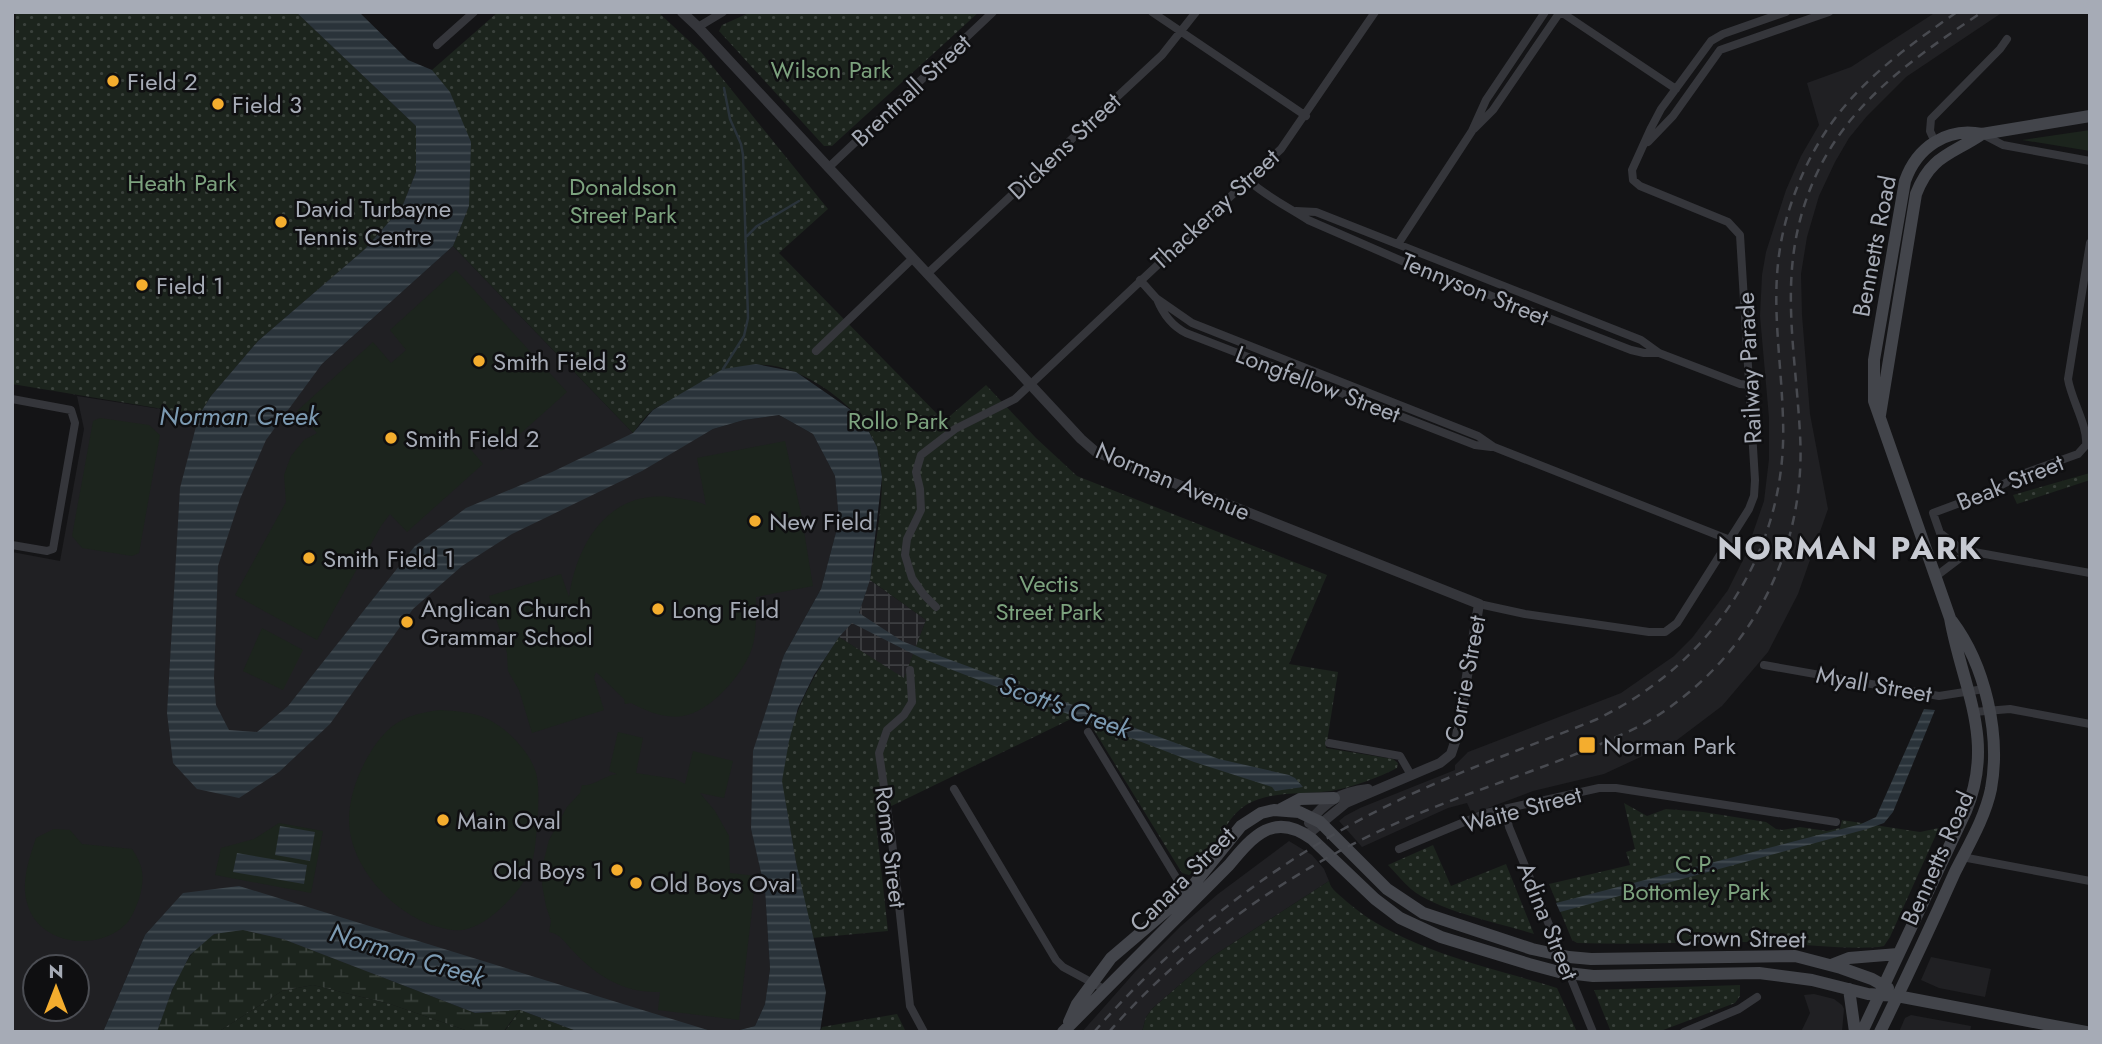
<svg xmlns="http://www.w3.org/2000/svg" width="2102" height="1044" font-family="Jost,sans-serif">
  <defs>
    <pattern id="industrial-grid" width="8" height="8" patternUnits="userSpaceOnUse" patternTransform="scale(1.75)"><rect width="8" height="8" fill="#202023"/><path d="M0 4h8M4 0v8" fill="none" stroke="#3d3e41"/></pattern>
    <pattern id="wetland-marsh" width="20" height="14" patternUnits="userSpaceOnUse" patternTransform="scale(1.75)"><rect width="20" height="14" fill="#1c241d"/><path d="M1 5h8M5 5V1M11 12h8M15 12V8" fill="none" stroke="#3a413c"/></pattern>
    <pattern id="park-dots" width="8" height="8" patternUnits="userSpaceOnUse" patternTransform="scale(1.75)"><rect width="8" height="8" fill="#1c241d"/><path d="M2 2h.1M6 6h.1" fill="none" stroke="#3a413c" stroke-width="1.8" stroke-linecap="round"/></pattern>
    <pattern id="water-rules" width="6" height="5" patternUnits="userSpaceOnUse" patternTransform="scale(1.75)"><rect width="6" height="5" fill="#2a333a"/><path d="M0 2.5h6" fill="none" stroke="#464e54"/></pattern>
  </defs>
  <rect width="100%" height="100%" fill="#141416"/>
  <path fill="#202023" fill-rule="evenodd" d="M1936,12H2003L1906,77L1867,116L1849,138L1835,162L1819,196L1807,237L1801,274L1802,315L1810,414L1828,509L1798,594L1768,652L1722,706L1677,740L1604,774L1533,791L1472,814L1467,803L1448,808L1362,847L1339,821L1345,816L1360,808L1455,770V765L1468,752L1621,693L1674,656L1692,638L1728,590L1745,556L1764,501L1769,459V418L1760,316L1762,275L1766,252L1786,190L1801,156L1819,125L1807,83L1851,67Z
    M453,246L633,433L652,458L685,445L713,429L744,420L779,415L813,434L835,476L839,521L821,589L784,655L751,829L765,890L770,969L765,1004L755,1026L732,1032L711,1031L145,935L103,1032H12V552L60,561L84,429L77,396L199,415L266,439L322,364ZM35,967H77V1009H35Z
    M1289,841L1312,855L1324,869L1329,881L1213,956L1153,1008L1146,1017L1142,1032H1082L1135,972L1181,926L1218,894Z
    M1931,957L1991,969L1985,997L1939,988L1921,980Z
    M1814,994L1834,999L1842,1005L1844,1009L1842,1032H1801L1810,1013L1804,995Z
    M1911,1015L1971,1026L1970,1032H1899L1905,1018Z"/>
  <path fill="url(#industrial-grid)" d="M870,580L926,620L904,679L839,637L859,613Z"/>
  <path fill="#1c241d" d="M2090,130V151L2022,140Z
    M456,270L567,392L501,451L483,432L468,446L483,464L407,532L390,514L381,526L317,640L235,595L286,502L284,475L291,456L304,440L317,433L297,411L373,342L391,363L406,350L390,330Z
    M100,418L149,425L160,435L139,553L132,556L82,548L72,536L93,421Z
    M785,441L801,513L813,586L756,597C756,613 757,636 751,651C742,675 710,712 683,716C665,719 646,711 631,703L625,704L624,699L596,672L594,678L604,710L532,733L519,690L508,671L507,653L489,596L561,574L569,597C577,543 608,491 669,497C681,499 695,500 706,505L697,458Z
    M262,628L303,650L283,690L243,671Z
    M441,710C454,711 470,712 483,717C504,725 530,751 536,773C540,786 538,813 537,827C535,849 534,868 520,887C507,904 488,923 467,929C457,932 445,929 435,926C393,913 350,867 349,821C349,799 356,779 366,760C385,726 402,714 441,710Z
    M618,732L643,738L636,773L675,779L685,784L693,751L733,761L724,798L700,793L715,811L729,836L730,873L756,876L739,1020L658,1010L660,992C624,993 598,977 574,952C565,943 561,934 549,932L551,921L546,906L542,885L544,860L549,840L567,807L580,793L582,785C593,787 605,775 617,774L609,771Z
    M279,823L323,831L311,893L215,875L221,848L254,839Z
    M54,829L70,830L82,844L132,849C144,867 145,878 139,899C136,907 132,917 127,923C100,952 41,946 28,906C20,884 29,859 36,838Z"/>
  <path fill="url(#wetland-marsh)" d="M243,930L283,939L475,1013L520,1010L503,1032H471L390,1004L313,985L282,991L218,1032H157C167,1004 185,944 216,934C224,931 235,931 243,930Z"/>
  <path fill="url(#park-dots)" d="M16,12H296L416,126V172L402,207L365,249L258,341L211,396L199,415L12,384V83Z
    M498,12H658L701,52L828,209L779,253L944,421L986,385L1036,438L1077,476L1327,575L1289,664L1338,672L1326,748L1393,759L1398,763L1397,768C1378,778 1353,787 1331,791C1304,795 1271,790 1246,805C1220,821 1216,860 1189,875L1182,873L1089,722L1073,718L875,814L888,931L812,938C804,900 795,861 789,822C787,809 782,793 782,780C785,726 810,680 839,637L904,678L926,620L870,580C875,541 889,485 877,448C865,409 798,361 757,365C748,365 664,403 654,409C646,415 639,425 633,433L453,246L469,206L432,70Z
    M751,12H979L832,146H824L719,31L722,25Z
    M2090,473V480L2017,504L2013,495Z
    M1624,803L1647,816L1666,809L1703,812L1766,822L1776,829L1782,830L1800,827L1827,831L1840,828L1842,820L1920,832L1939,828L1890,937L1884,946L1879,947C1836,950 1793,942 1750,942C1692,942 1635,945 1577,943L1572,940L1549,884L1630,865L1626,852L1635,849Z
    M1433,845L1451,886L1506,864L1534,934C1500,923 1437,911 1411,889C1403,882 1396,873 1388,865Z
    M1329,881C1331,890 1339,894 1346,901C1402,950 1487,966 1557,988L1577,1032H1142L1146,1017L1153,1008L1213,956Z
    M313,985L390,1004L471,1032H218L282,991Z
    M1740,985V996L1735,1003L1658,1032H1611L1594,990Z
    M520,1010L579,1032H504Z
    M897,1014L906,1032H820L822,1027Z"/>
  <path fill="url(#water-rules)" d="M296,12H359L408,60L432,70L450,92L471,142L469,206L453,246L322,364L266,440L240,499L218,566L214,678L216,705L229,730L257,732L288,706L415,546L466,508L552,472L633,433L653,410L723,369L756,364L796,372L861,417L877,447L882,477L870,580L859,613L902,641L940,656L1219,759L1289,775L1295,778L1303,787L1275,791L1272,787L1194,762L921,658L852,623L839,637L814,675L798,708L789,741L782,781L796,862L826,992L820,1032H579L520,1010L475,1013L283,939L243,930L214,934L190,955L172,990L157,1032H103L145,935L183,893L239,886L711,1031L732,1032L755,1026L765,1004L770,969L765,890L751,829L753,751L784,655L821,589L839,521L835,476L813,434L779,415L744,420L713,429L642,471L512,534L462,566L413,609L330,724L279,772L239,798L197,789L173,763L167,713L180,488L199,415L211,396L258,341L365,249L402,207L416,172V126Z
    M1924,709L1935,710L1893,812L1884,823L1867,829L1560,912L1556,903L1861,824L1876,817Z
    M280,826L315,832L310,861L275,855Z
    M237,853L307,865L304,884L233,872Z"/>
  <g fill="none" stroke-linecap="round" stroke-linejoin="round">
    <path stroke="#2a333a" stroke-width="2.5" d="M747,236L757,226L799,201
      M723,369L744,336L748,318L743,155L741,144L730,119L724,88"/>
    <path stroke="#35363b" stroke-width="8" d="M1152,12L1306,116
      M1561,12L1676,89
      M698,27L723,12
      M437,45L474,12
      M1474,129L1493,110L1560,12
      M1982,134L2003,145L2090,161
      M1648,142L1673,116L1720,50L1829,12
      M1935,142L1930,131L1931,119L2000,49L2007,39
      M828,168L993,12
      M1248,180C1267,197 1288,207 1308,220L1409,264L1631,350L1644,353H1659
      M1296,211L1316,212L1641,340L1659,353L1740,384L1750,385
      M1398,244L1472,131L1486,100L1545,12
      M927,274L1162,55L1196,12
      M1140,280L1156,298L1192,323L1478,436L1494,447L1730,540
      M1157,299C1163,314 1172,326 1186,333L1475,445L1491,447
      M816,351L912,259
      M12,399L71,410L75,423L53,549L47,551L12,545
      M1964,555L1957,546L1940,533L1933,513L1984,494L2025,473L2078,454L2086,445C2088,426 2071,399 2068,379L2090,243
      M1935,577L1964,555L1974,552L2090,573
      M1479,604L1525,614L1649,632H1665L1677,623L1749,509L1754,496L1755,480L1740,235L1728,222L1640,186L1633,180L1632,170L1651,128L1661,109L1711,41L1723,34L1786,12
      M936,607L924,595L912,578L905,555L907,539L921,510L920,489L916,472L921,455L955,429L1015,399L1281,149L1375,12
      M1764,665L1939,696L1984,689
      M910,670L912,702L904,715L887,730L879,753L892,841L910,1006L924,1032
      M1974,712L2010,709L2090,724
      M1088,732L1188,897
      M1329,743L1400,756L1411,775
      M954,789L1056,960L1063,967L1104,989
      M1505,809L1509,827L1593,1032
      M1399,849L1486,813L1599,788H1616L1836,822
      M1962,857L2090,881
      M1684,1032L1739,1009L1757,997"/>
    <path stroke="#35363b" stroke-width="10" d="M682,12L698,27L1081,439L1096,452L1479,604L1457,736L1451,754L1440,763L1346,803L1307,835
      M1309,823C1325,801 1341,792 1368,789"/>
    <path stroke="#43454b" stroke-width="12" d="M1880,415L1916,194C1931,155 1951,155 1982,134
      M1281,809L1300,799L1334,798
      M1831,965L1849,958L1898,954
      M1849,989L1855,1032
      M1069,1022L1077,1004L1111,958L1186,894L1241,826L1261,813L1274,810L1299,812L1320,822L1387,889L1423,913L1532,949L1569,957L1591,959L1795,956L1841,968L1872,979L1888,988
      M1063,1032L1229,865C1253,836 1274,811 1312,839L1375,899L1400,918L1441,937L1529,964L1559,972L1593,976L1759,973L1812,980L1868,994L1897,996L2086,1032
      M1862,1032L1966,811C1996,739 1962,687 1950,618L1874,401V360L1905,181C1917,147 1947,127 1982,134L2090,116
      M1880,1032C1906,979 1931,926 1955,872C1968,846 1985,818 1991,789C2001,734 1985,665 1952,621"/>
    <path stroke="#484a50" stroke-width="2.5" stroke-dasharray="9 7" stroke-linecap="butt" d="M1094,1032C1179,935 1281,857 1397,801C1461,770 1529,747 1595,720C1712,665 1788,550 1783,420C1781,343 1765,280 1791,204C1823,109 1878,67 1957,12
      M1109,1032C1193,936 1302,862 1420,813C1493,783 1571,760 1642,725C1747,665 1807,554 1800,434C1795,340 1775,263 1817,173C1852,99 1917,56 1982,12"/>
  </g>
  <g fill="#f4ad2e" stroke="#0f0f11" stroke-width="2.5">
    <circle cx="113" cy="81" r="7"/>
    <circle cx="218" cy="104" r="7"/>
    <circle cx="281" cy="222" r="7"/>
    <circle cx="142" cy="285" r="7"/>
    <circle cx="479" cy="361" r="7"/>
    <circle cx="391" cy="438" r="7"/>
    <circle cx="755" cy="521" r="7"/>
    <circle cx="309" cy="558" r="7"/>
    <circle cx="658" cy="609" r="7"/>
    <circle cx="407" cy="622" r="7"/>
    <rect x="1578" y="736" width="18" height="18" rx="3.5"/>
    <circle cx="443" cy="820" r="7"/>
    <circle cx="617" cy="870" r="7"/>
    <circle cx="636" cy="883" r="7"/>
  </g>
  <g text-anchor="middle" dominant-baseline="central" stroke-width="5" stroke-linejoin="round" paint-order="stroke">
    <g font-size="24" fill="#7ca27e" stroke="#0f0f11">
      <text x="831" y="69">Wilson Park</text>
      <text x="182" y="182">Heath Park</text>
      <text x="623" y="186">Donaldson<tspan x="623" dy="28">Street Park</tspan></text>
      <text x="898" y="420">Rollo Park</text>
      <text x="1049" y="583">Vectis<tspan x="1049" dy="28">Street Park</tspan></text>
      <text x="1696" y="863">C.P.<tspan x="1696" dy="28">Bottomley Park</tspan></text>
    </g>
    <g font-size="24" fill="#a6abb6" stroke="#0f0f11" text-anchor="start">
      <text x="127" y="81">Field 2</text>
      <text x="232" y="104">Field 3</text>
      <text x="295" y="208">David Turbayne<tspan x="295" dy="28">Tennis Centre</tspan></text>
      <text x="156" y="285">Field 1</text>
      <text x="493" y="361">Smith Field 3</text>
      <text x="405" y="438">Smith Field 2</text>
      <text x="769" y="521">New Field</text>
      <text x="323" y="558">Smith Field 1</text>
      <text x="421" y="608">Anglican Church<tspan x="421" dy="28">Grammar School</tspan></text>
      <text x="672" y="609">Long Field</text>
      <text x="1603" y="745">Norman Park</text>
      <text x="457" y="820">Main Oval</text>
      <text x="603" y="870" text-anchor="end">Old Boys 1</text>
      <text x="650" y="883">Old Boys Oval</text>
    </g>
    <g font-size="24" fill="#a6abb6" stroke="#0f0f11">
      <text transform="translate(911 90) rotate(-43)">Brentnall Street</text>
      <text transform="translate(1064 146) rotate(-43)">Dickens Street</text>
      <text transform="translate(1215 209) rotate(-43)">Thackeray Street</text>
      <text transform="translate(1874 246) rotate(-79)">Bennetts Road</text>
      <text transform="translate(1475 289) rotate(22)">Tennyson Street</text>
      <text transform="translate(1749 368) rotate(-93)">Railway Parade</text>
      <text transform="translate(1318 384) rotate(21)">Longfellow Street</text>
      <text transform="translate(1173 481) rotate(23)">Norman Avenue</text>
      <text transform="translate(2010 482) rotate(-22)">Beak Street</text>
      <text transform="translate(1465 679) rotate(-79)">Corrie Street</text>
      <text transform="translate(1874 684) rotate(10)">Myall Street</text>
      <text transform="translate(1522 809) rotate(-15)">Waite Street</text>
      <text transform="translate(891 847) rotate(83)">Rome Street</text>
      <text transform="translate(1937 858) rotate(-66)">Bennetts Road</text>
      <text transform="translate(1182 879) rotate(-45)">Canara Street</text>
      <text transform="translate(1548 921) rotate(68)">Adina Street</text>
      <text transform="translate(1741 938) rotate(1)">Crown Street</text>
    </g>
    <g font-size="26" font-style="italic" fill="#7c9ab2" stroke="#0f0f11">
      <text x="239" y="416">Norman Creek</text>
      <text transform="translate(1065 707) rotate(20)">Scott's Creek</text>
      <text transform="translate(407 955) rotate(17)">Norman Creek</text>
    </g>
    <g font-size="32" font-weight="bold" letter-spacing="2" fill="#c7cad2" stroke="#0f0f11">
      <text x="1850" y="548">NORMAN PARK</text>
    </g>
  </g>
  <rect width="2102" height="1044" fill="none" stroke="#a6abb6" stroke-width="28"/>
  <g transform="translate(56 988)"><circle r="33" fill="#0f0f11" stroke="#4b4d53" stroke-width="2"/>
  <path d="M0-5L12 26L0 18L-12 26Z" fill="#f4ad2e"/>
  <text y="-10" font-size="19" font-weight="bold" text-anchor="middle" fill="#a6abb6">N</text>
  </g>
</svg>
